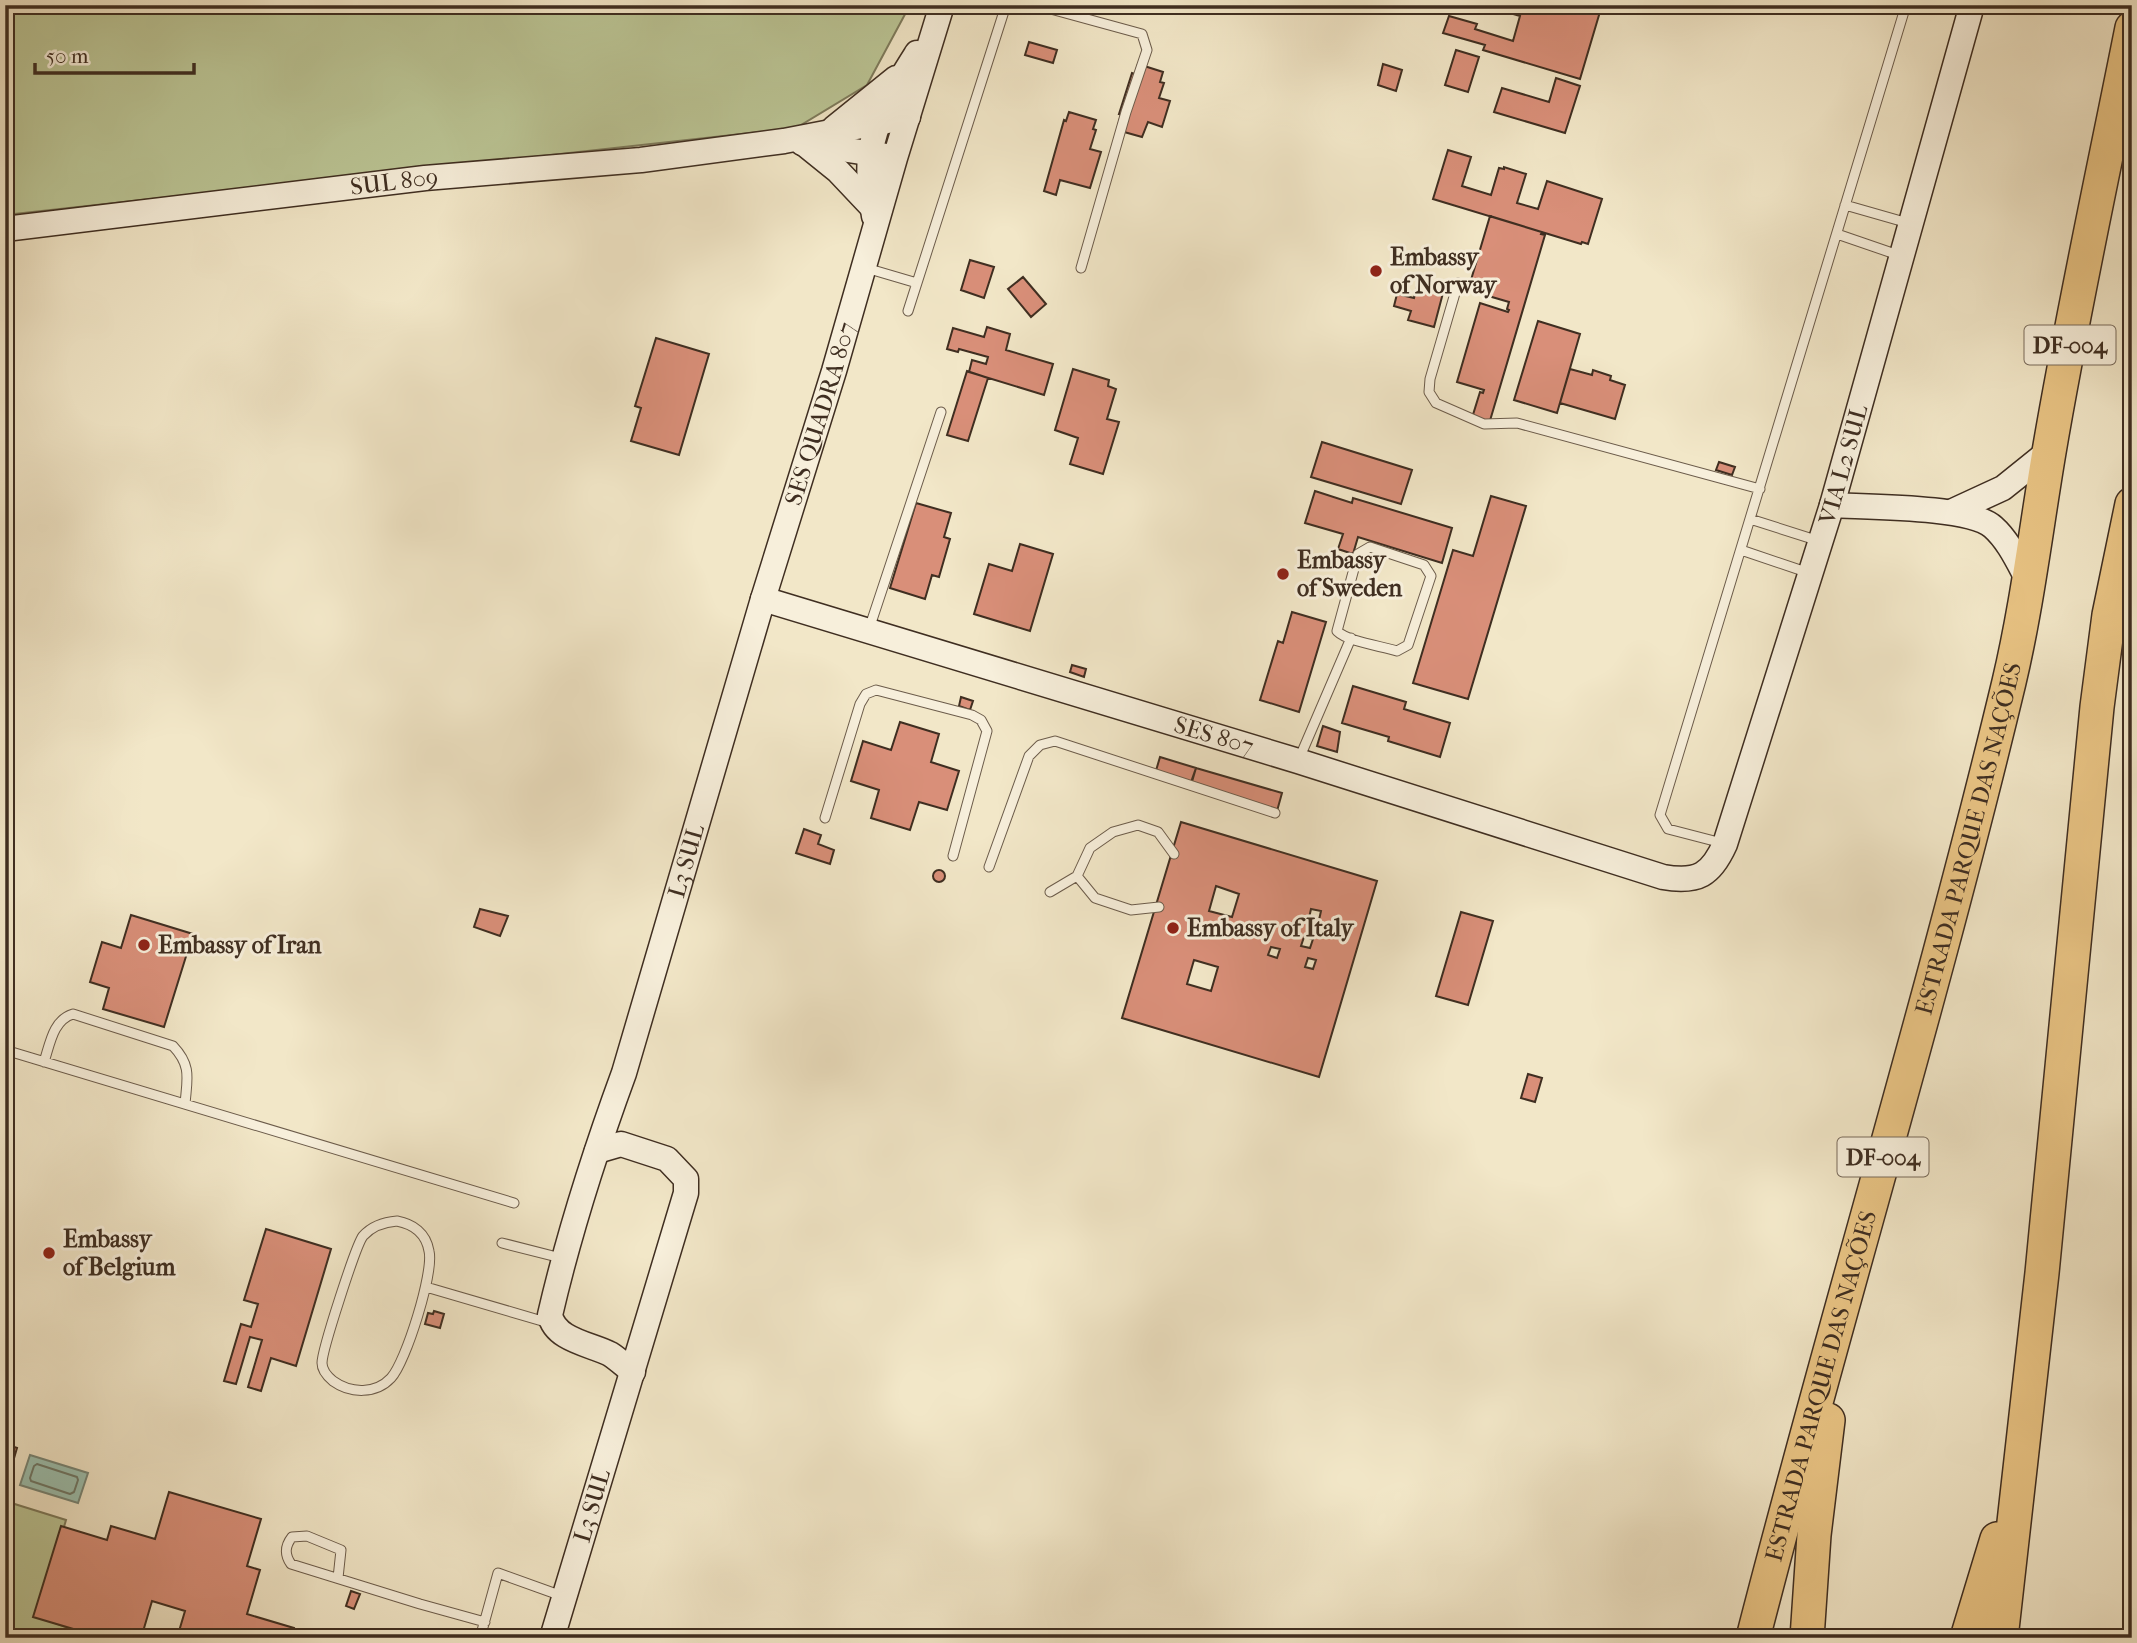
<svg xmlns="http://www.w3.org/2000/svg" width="2137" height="1643" font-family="'IM FELL French Canon',serif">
	<rect width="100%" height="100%" fill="#f2e7c8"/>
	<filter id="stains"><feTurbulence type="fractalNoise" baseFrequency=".00286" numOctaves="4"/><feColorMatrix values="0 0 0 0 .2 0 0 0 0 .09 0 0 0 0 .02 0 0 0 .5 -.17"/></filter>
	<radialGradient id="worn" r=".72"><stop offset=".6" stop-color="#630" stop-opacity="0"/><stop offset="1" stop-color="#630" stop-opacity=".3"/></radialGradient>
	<!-- green -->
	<path fill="#bbc595" stroke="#7d7a5b" stroke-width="2" d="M5,5H910L867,85L796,128L5,215Z
		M5,1501L66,1520L38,1617L77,1631L75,1638H5Z"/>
	<!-- water -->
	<path fill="#9cc1b0" stroke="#778677" stroke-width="2" d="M30,1455L88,1473L78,1503L20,1485Z"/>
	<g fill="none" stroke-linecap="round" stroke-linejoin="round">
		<!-- shore -->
		<path stroke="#6e7868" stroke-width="2" d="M37,1464L77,1477L78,1480L74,1492L70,1494L31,1481L30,1478L34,1466Z"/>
	</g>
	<!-- building -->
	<path fill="#d98f79" stroke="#3f2e21" stroke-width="2" fill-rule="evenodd" d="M1502,5H1602L1580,79L1483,50L1485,45L1443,33L1449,16L1477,24L1475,29L1513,41L1520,16L1500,10Z
		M1029,42L1057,50L1053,63L1025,55Z
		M1456,50L1479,57L1468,92L1445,85Z
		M1138,64L1163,72L1160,82L1164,83L1159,98L1170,101L1162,127L1148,122L1142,137L1117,130L1121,114H1119L1132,73L1135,74Z
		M1383,64L1402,70L1396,91L1378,85Z
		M1556,78L1580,86L1565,133L1494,112L1502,88L1549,102Z
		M1069,112L1096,120L1093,129L1096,130L1090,149L1101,152L1090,188L1060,180L1056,195L1044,191L1064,120L1066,121Z
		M1448,150L1471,157L1462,186L1491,195L1499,168L1504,169V167L1526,174L1517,203L1538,209L1547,181L1602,199L1588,244L1582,242L1581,244L1433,199Z
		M1490,216L1542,232L1541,234L1545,235L1489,424L1472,418L1480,392L1483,393L1484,390L1457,382L1480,303L1508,312L1509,310L1507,309L1509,302L1468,290Z
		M970,260L994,267L984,298L961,290Z
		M1023,277L1046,304L1031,317L1008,289Z
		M1417,286L1443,293L1434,327L1408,320L1411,311L1394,306L1397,294L1414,298Z
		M1538,321L1580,334L1557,413L1514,400Z
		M987,327L1010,334L1006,350L1053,364L1044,395L969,372L972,360L986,364L988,357L959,349L958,352L947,349L953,328L984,337Z
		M656,338L709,354L679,455L631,441L641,408L635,406Z
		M1073,369L1109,380L1108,386L1116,389L1107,419L1119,422L1103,474L1070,464L1078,438L1055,430Z
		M1570,369L1592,375L1593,370L1611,376L1610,380L1625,385L1615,419L1560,403Z
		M967,371L988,378L968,441L947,435Z
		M1322,442L1412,470L1401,504L1311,477Z
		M1719,462L1735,467L1732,475L1716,470Z
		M1315,491L1352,503L1353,498L1452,528L1442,563L1358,537L1353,554L1338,549L1343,534L1305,523Z
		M1491,496L1526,506L1468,699L1413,683L1453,550L1473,556Z
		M916,503L951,513L944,537L950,539L939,577L932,575L925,599L890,588Z
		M1020,544L1053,554L1030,631L974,614L989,564L1012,571Z
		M1292,612L1326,622L1299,712L1260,700L1278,641L1283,643Z
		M1072,665L1086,669L1084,677L1070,672Z
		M1353,686L1406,702L1404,709L1450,723L1440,757L1388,741L1389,737L1342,723Z
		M961,697L973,701L970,710L959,706Z
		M900,722L939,734L931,762L959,771L947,810L919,802L910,830L871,818L879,790L851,781L863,741L891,750Z
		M1323,726L1340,732L1337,752L1317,746Z
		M1160,757L1196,768L1191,785L1155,774Z
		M1196,768L1282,793L1277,811L1190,785Z
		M1181,822L1377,881L1319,1077L1122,1018ZM1216,886L1239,894L1232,917L1209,911ZM1311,909L1321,911L1319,920L1309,918ZM1304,937L1313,939L1310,948L1301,946ZM1271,947L1280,949L1277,958L1268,955ZM1308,958L1316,960L1313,969L1305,967ZM1194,960L1218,967L1211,991L1187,984Z
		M804,829L821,835L818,844L834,850L830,864L796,853Z
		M933 876a6 6 0 1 1 12 0a6 6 0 1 1-12 0Z
		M480,909L508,916L500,936L474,927Z
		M1461,912L1493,921L1468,1005L1436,996Z
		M131,915L193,934L164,1027L103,1009L109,988L90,982L102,942L121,948Z
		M1528,1074L1542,1078L1535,1102L1521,1098Z
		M266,1229L331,1249L296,1366L271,1358L261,1391L248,1387L262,1340L250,1337L236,1384L224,1381L241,1324L251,1327L258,1304L244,1300Z
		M434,1311L444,1314L440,1328L425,1324L428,1313L433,1314Z
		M5,1444L17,1448L6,1486H5Z
		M169,1492L261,1519L247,1566L260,1570L247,1614L294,1628L292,1638H177L185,1611L152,1601L142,1635L152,1638H78L80,1631L33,1617L61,1526L107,1540L111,1526L155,1539Z
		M351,1591L360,1594L354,1609L346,1606Z"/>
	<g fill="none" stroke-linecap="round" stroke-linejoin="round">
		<defs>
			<path id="lane" d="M1036,5L1142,34L1147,50L1126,112L1081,268
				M1845,205L1908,223
				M1837,234L1901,256
				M866,268L917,283
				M1458,283L1430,379L1429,392L1436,403L1484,424L1517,423L1760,489
				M908,311L1006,5
				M1750,519L1819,541
				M1370,547L1424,565L1431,576L1408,645L1397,651C1382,646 1348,642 1337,631L1358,554Z
				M1741,550L1809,573
				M869,629L941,412
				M1299,759L1351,638
				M825,818L860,704L866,694L876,690L972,715L981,720L987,731L953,856
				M1722,843L1668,829L1660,815L1906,5
				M989,867L1029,756L1040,745L1055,741L1275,813
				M1077,876L1095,898L1131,910L1159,907
				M1050,892L1077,876L1090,848L1113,832L1138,825L1158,832L1174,854
				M5,1050L514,1203
				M44,1062C50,1044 53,1020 73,1014L173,1046C192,1066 187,1079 185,1104
				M397,1221C413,1224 426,1233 429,1251C434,1272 406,1362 391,1378C376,1394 351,1394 333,1381C327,1376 322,1370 322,1363C322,1350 356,1245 363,1236C372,1226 384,1222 397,1221Z
				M502,1243L561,1258
				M426,1287L549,1323
				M338,1578L341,1550L307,1536L292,1537C285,1546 284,1554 291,1564L420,1604L485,1622
				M480,1638L498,1573L562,1596"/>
			<g id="secondary">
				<path d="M834,128L896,78"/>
				<path d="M802,143L887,156"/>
				<path d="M807,146L838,171L872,207"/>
				<path d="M874,216C871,196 868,176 870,156C874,120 898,83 917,53"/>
				<path id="s1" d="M5,229L425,178L641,160L784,141L908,117"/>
				<path d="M1832,505C1867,507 1970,506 1993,527C2009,541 2019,564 2029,582"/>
				<path d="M1951,512L2003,488L2049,451"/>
				<path id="s2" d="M763,599L1298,761L1663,877C1698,883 1711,875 1725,844L1832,505L1972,5"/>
				<path id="s3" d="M633,1372C625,1366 618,1359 610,1354C590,1344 555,1340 550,1315C569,1233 595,1152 624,1073L763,599L834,371L895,158L942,5"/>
				<path id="s4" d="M552,1638L686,1193V1179L667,1159L621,1144L597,1151"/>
			</g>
			<g id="highway">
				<path id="s5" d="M1753,1638C1835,1318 1932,1003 2009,682C2027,606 2036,529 2049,452C2073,310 2104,169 2132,28"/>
				<path d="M1807,1638L1814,1535L1828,1420"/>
				<path d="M1967,1638L1997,1539"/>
				<path d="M2001,1638L2042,1273L2097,707L2109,615L2132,504"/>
			</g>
		</defs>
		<!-- lane casing -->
		<use href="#lane" stroke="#6c5c4b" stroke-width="11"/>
		<!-- secondary casing -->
		<use href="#secondary" stroke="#3f2e21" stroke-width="27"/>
		<!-- highway casing -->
		<use href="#highway" stroke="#3f2e21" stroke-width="36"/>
		<!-- lane -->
		<use href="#lane" stroke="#f7efdb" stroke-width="9"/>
		<!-- secondary -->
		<use href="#secondary" stroke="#f7efdb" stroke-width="24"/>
		<!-- highway -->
		<use href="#highway" stroke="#e9c484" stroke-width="33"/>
	</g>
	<!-- markers -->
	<g fill="#8f2418" stroke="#f7efdb" stroke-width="2.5">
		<circle cx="1376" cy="271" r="7"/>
		<circle cx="1283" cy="574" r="7"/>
		<circle cx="1173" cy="928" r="7"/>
		<circle cx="144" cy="945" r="7"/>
		<circle cx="49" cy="1253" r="7"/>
	</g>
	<g text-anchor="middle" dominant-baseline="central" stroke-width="6" stroke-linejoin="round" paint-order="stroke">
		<!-- shield labels -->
		<g fill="#f7efdb" stroke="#766859" stroke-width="2">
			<rect x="2024.5" y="325.5" width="91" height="39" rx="5"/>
			<rect x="1837.5" y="1137.5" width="91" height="39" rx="5"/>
		</g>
		<g font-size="23" font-weight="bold" fill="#3f2e21">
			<text x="2070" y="345">DF-004</text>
			<text x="1883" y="1157">DF-004</text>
		</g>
		<!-- street labels -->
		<g font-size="24" fill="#3f2e21" stroke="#f7efdb">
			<text stroke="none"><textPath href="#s1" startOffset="392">SUL 809</textPath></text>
			<text stroke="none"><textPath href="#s3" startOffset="1045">SES QUADRA 807</textPath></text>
			<text stroke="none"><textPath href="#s2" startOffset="1418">VIA L2 SUL</textPath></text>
			<text stroke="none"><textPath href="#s2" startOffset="471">SES 807</textPath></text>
			<text stroke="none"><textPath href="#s5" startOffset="828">ESTRADA PARQUE DAS NAÇÕES</textPath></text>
			<text stroke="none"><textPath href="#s3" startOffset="578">L3 SUL</textPath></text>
			<text stroke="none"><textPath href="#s5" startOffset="261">ESTRADA PARQUE DAS NAÇÕES</textPath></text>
			<text stroke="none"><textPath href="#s4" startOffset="138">L3 SUL</textPath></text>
		</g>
		<!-- poi labels -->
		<g font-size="24" font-weight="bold" fill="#3f2e21" stroke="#f7efdb" text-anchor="start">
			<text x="1390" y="257">Embassy<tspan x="1390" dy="28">of Norway</tspan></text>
			<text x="1297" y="560">Embassy<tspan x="1297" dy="28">of Sweden</tspan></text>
			<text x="1187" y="928">Embassy of Italy</text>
			<text x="158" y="945">Embassy of Iran</text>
			<text x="63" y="1239">Embassy<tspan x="63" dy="28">of Belgium</tspan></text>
		</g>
	</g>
	<!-- margin -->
	<rect width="2137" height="1643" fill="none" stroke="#f2e7c8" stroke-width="28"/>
	<rect x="7" y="7" width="2123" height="1629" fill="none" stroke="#3f2e21" stroke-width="3.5"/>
	<rect x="14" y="14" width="2109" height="1615" fill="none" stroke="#3f2e21" stroke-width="2"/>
	<!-- scale -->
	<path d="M35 63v10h159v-10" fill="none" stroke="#3f2e21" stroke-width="3.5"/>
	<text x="46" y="63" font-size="21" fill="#3f2e21" stroke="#f7efdb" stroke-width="5" paint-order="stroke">50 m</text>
	<rect width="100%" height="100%" filter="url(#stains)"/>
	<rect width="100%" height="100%" fill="url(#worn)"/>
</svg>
